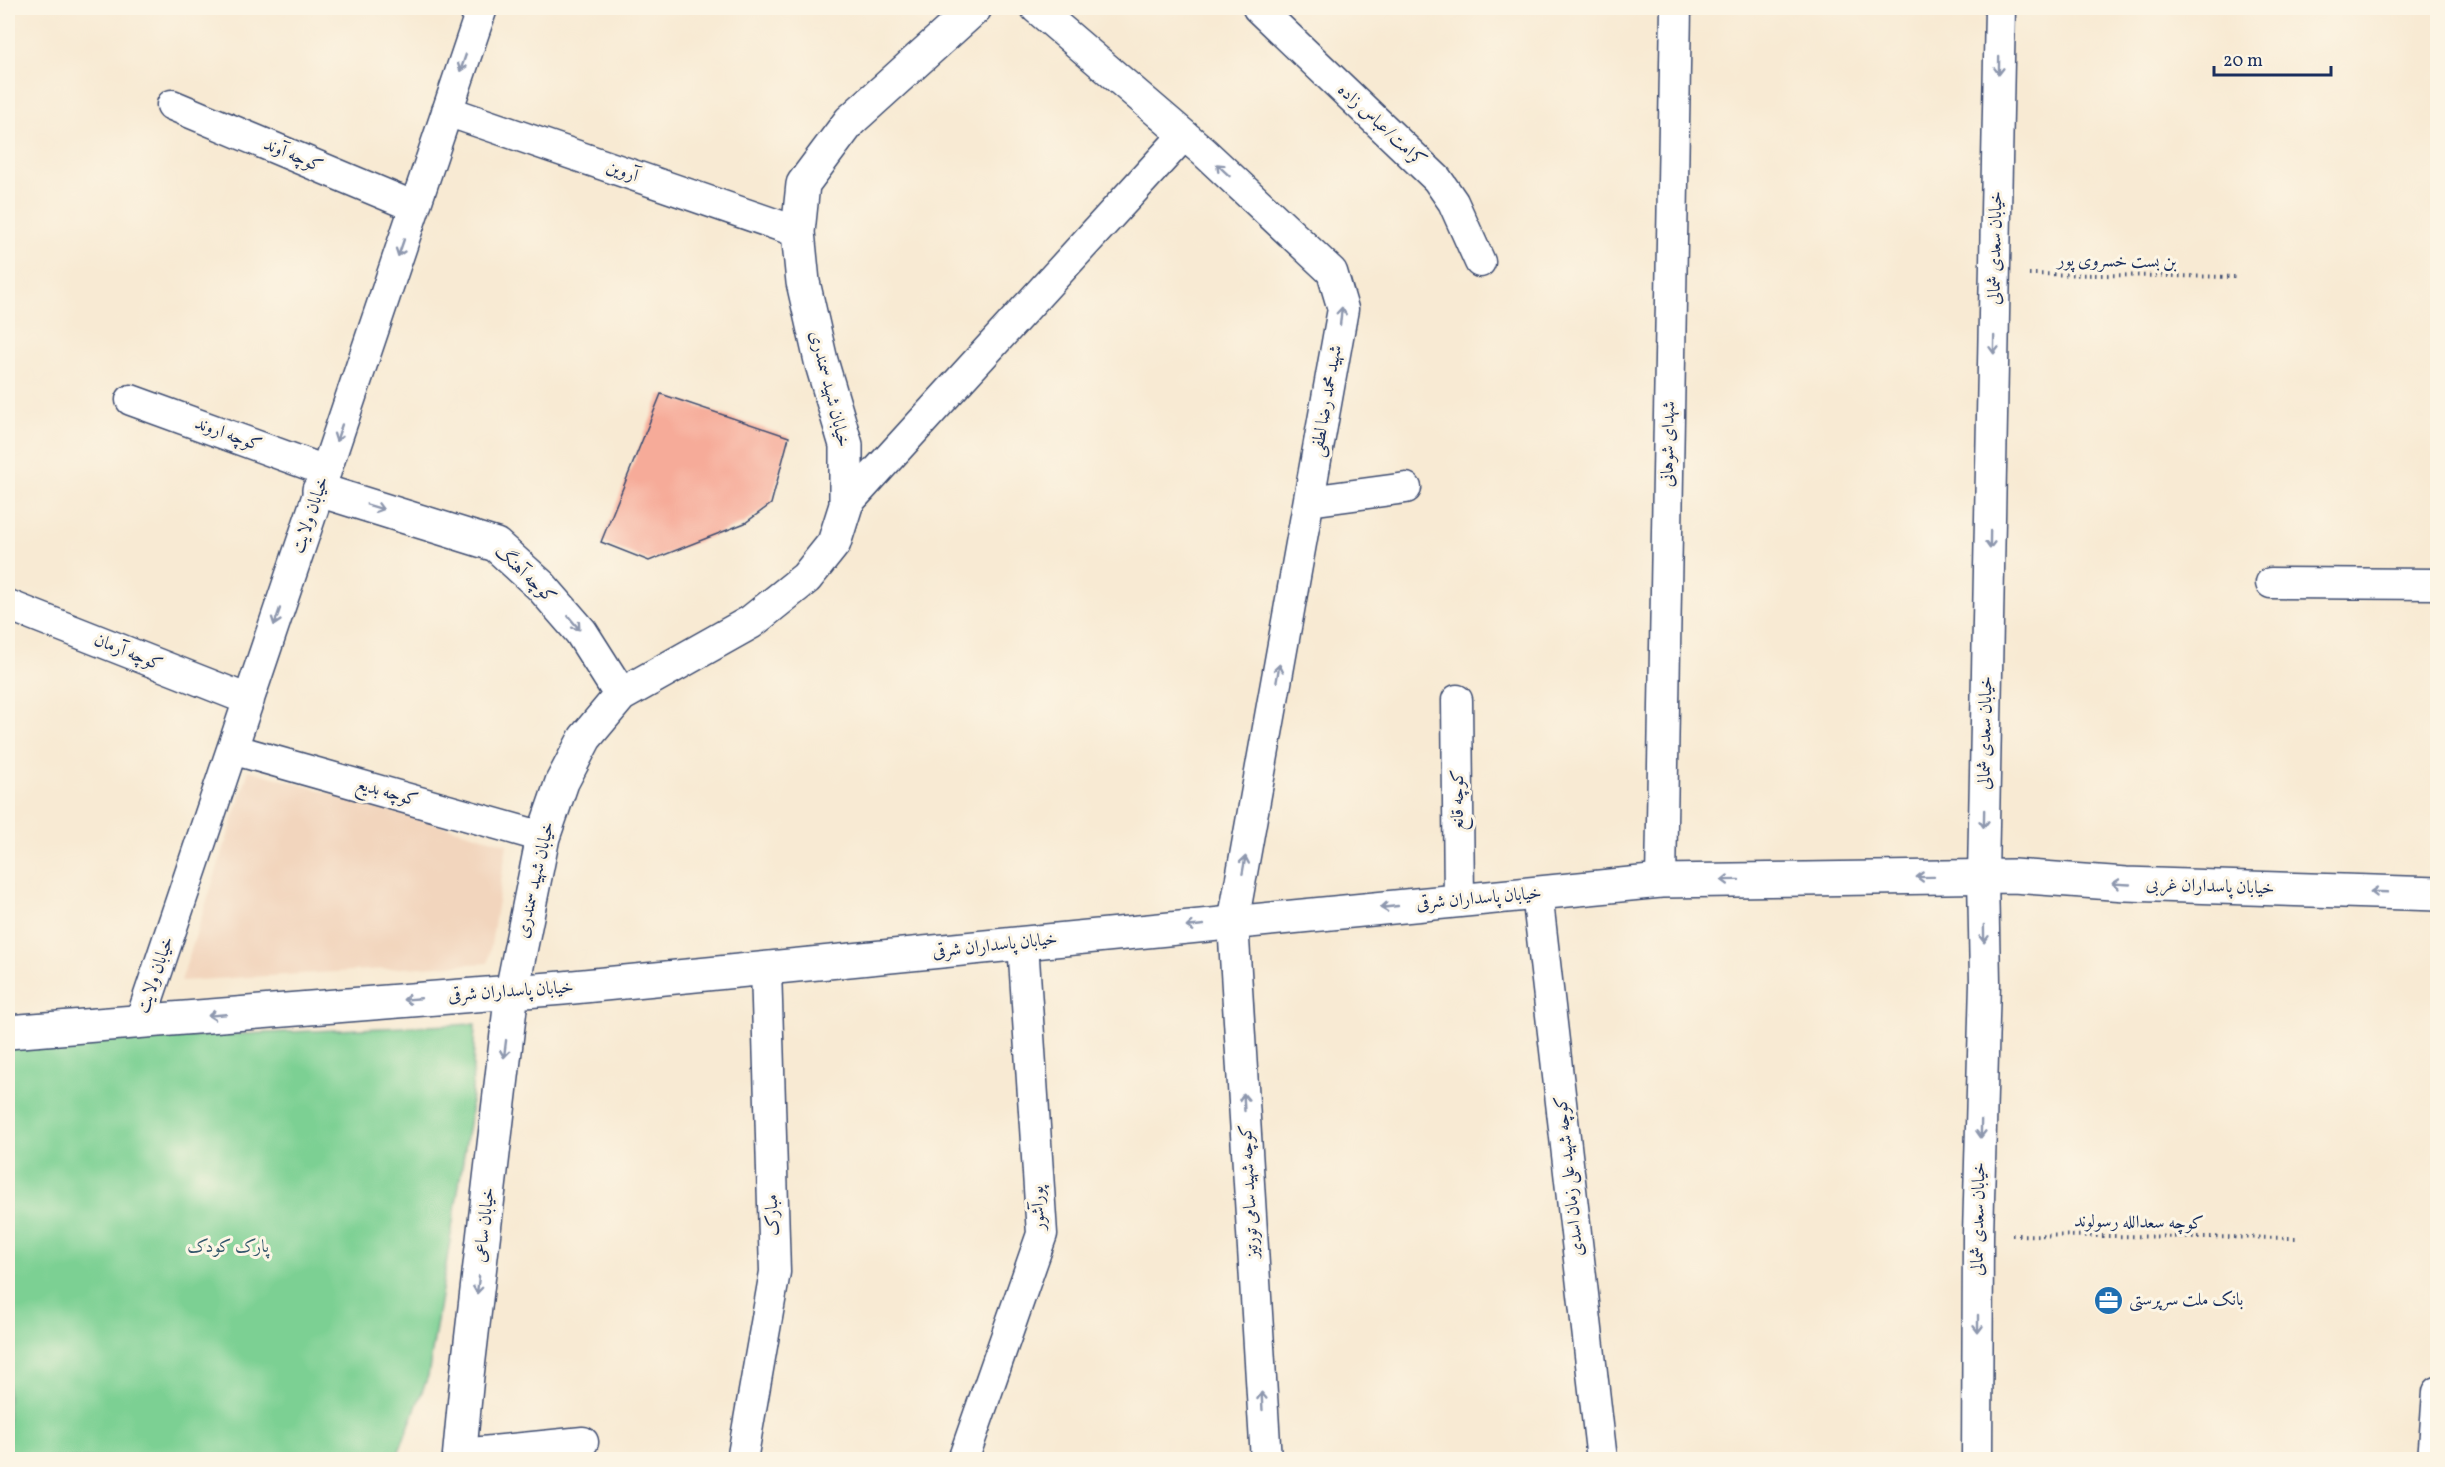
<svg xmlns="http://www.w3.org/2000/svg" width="2445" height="1467" font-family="Vollkorn,Amiri,serif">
	<rect width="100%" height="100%" fill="#fcf5e5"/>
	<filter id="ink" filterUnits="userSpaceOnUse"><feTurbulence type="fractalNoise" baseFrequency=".0167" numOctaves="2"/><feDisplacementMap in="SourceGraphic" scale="12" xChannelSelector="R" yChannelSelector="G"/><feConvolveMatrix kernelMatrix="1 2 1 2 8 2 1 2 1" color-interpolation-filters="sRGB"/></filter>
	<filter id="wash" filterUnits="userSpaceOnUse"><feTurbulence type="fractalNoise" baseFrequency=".008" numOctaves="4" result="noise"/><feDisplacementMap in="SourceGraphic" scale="24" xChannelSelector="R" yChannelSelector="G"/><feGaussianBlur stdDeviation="1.35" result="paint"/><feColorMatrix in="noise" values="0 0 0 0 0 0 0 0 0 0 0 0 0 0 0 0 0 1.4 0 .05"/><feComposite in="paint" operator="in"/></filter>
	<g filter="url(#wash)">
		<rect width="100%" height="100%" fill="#f8ead3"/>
		<!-- built -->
		<path fill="#f2d5bd" d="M249,770L507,844L488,963L181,981Z"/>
		<!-- green -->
		<path fill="#7bd093" stroke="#4b8078" stroke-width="1.5" d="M475,1024L471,1111L428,1376L396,1459H8V1044Z"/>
		<g id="blocks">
			<!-- building -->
			<path fill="#f6ab99" d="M661,394L789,437L771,504L745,523L649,561L601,542Z"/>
		</g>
	</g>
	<g filter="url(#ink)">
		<use href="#blocks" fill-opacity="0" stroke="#3c4b70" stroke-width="1.5"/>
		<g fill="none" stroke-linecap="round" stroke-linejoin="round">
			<defs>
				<path id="minor" d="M1036,8L1204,152L1332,272L1343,309L1233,923L1266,1460
					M1258,8L1437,179L1453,202L1480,262
					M172,105L415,207
					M447,111L798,232
					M131,400L326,471
					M1309,501L1406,488
					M846,505L1184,135
					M2271,583L2438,584
					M8,605L249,700
					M1457,700L1459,901
					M232,749L543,837
					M1661,881L1676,8
					M1537,893L1602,1460
					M140,1022L482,8
					M461,1454L583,1442
					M742,1460L775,1272L766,968
					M963,1460L1042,1234L1023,943
					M1977,1460L1978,1235L1985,982L1983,876L2000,8
					M2433,1460L2438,1392"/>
				<path id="tertiary" d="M319,490L496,545L541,586L581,632L621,695
					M8,1032L563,988L1661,881L2013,876L2126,884L2438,894
					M459,1460L467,1376L512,991L543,837L562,782L585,738L621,695L751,622L806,578L834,543L846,505V445L821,361L803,282L798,232L803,184L850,121L975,8"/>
			</defs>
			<!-- minor casing -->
			<use href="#minor" stroke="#3c4b70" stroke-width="33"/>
			<!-- tertiary casing -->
			<use href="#tertiary" stroke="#3c4b70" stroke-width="36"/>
			<!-- path -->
			<path stroke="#3c4b70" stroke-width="4" stroke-dasharray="1.5 4.5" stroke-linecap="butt" d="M2029,274L2239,277
				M2012,1235L2299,1238"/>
			<!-- minor -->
			<use href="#minor" stroke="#fff" stroke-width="30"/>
			<!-- tertiary -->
			<use href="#tertiary" stroke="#fff" stroke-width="33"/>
		</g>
		<!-- one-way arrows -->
		<defs><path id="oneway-shaft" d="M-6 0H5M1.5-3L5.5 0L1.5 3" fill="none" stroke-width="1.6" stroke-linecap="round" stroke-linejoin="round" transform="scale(1.5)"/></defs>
		<g stroke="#8d97ae">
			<use href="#oneway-shaft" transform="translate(463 63) rotate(109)"/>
			<use href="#oneway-shaft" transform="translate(1999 66) rotate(91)"/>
			<use href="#oneway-shaft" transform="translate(1223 170) rotate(-137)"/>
			<use href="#oneway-shaft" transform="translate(401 248) rotate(109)"/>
			<use href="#oneway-shaft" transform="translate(1341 316) rotate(-84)"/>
			<use href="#oneway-shaft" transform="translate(1994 345) rotate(91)"/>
			<use href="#oneway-shaft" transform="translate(339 433) rotate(109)"/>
			<use href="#oneway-shaft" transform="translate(375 507) rotate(17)"/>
			<use href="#oneway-shaft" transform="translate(1990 540) rotate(91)"/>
			<use href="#oneway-shaft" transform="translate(277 617) rotate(109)"/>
			<use href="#oneway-shaft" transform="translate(574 623) rotate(50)"/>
			<use href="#oneway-shaft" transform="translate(1278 673) rotate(-80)"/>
			<use href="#oneway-shaft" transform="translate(1984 819) rotate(91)"/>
			<use href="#oneway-shaft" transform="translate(1244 865) rotate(-80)"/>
			<use href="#oneway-shaft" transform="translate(1925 877) rotate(179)"/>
			<use href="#oneway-shaft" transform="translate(1730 880) rotate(179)"/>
			<use href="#oneway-shaft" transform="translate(2121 884) rotate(-177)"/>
			<use href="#oneway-shaft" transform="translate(2379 892) rotate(-178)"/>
			<use href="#oneway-shaft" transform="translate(1389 907) rotate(174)"/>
			<use href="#oneway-shaft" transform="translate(1195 926) rotate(174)"/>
			<use href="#oneway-shaft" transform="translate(1984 934) rotate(89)"/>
			<use href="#oneway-shaft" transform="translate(412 999) rotate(175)"/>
			<use href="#oneway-shaft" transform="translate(217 1015) rotate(175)"/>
			<use href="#oneway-shaft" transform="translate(505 1049) rotate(97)"/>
			<use href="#oneway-shaft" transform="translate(1244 1102) rotate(-93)"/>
			<use href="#oneway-shaft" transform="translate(1981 1129) rotate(91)"/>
			<use href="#oneway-shaft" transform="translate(478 1285) rotate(97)"/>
			<use href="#oneway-shaft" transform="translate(1978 1324) rotate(90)"/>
			<use href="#oneway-shaft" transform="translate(1262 1401) rotate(-93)"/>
		</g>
	</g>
	<!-- icons -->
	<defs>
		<symbol id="office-disc" viewBox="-11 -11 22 22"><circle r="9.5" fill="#1f6fb2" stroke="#fcf5e5"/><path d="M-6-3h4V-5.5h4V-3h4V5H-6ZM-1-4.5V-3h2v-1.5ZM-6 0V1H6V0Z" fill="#fff"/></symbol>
	</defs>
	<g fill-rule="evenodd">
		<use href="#office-disc" x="2092" y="1284" width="33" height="33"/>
	</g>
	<g text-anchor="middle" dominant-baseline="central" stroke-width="6" stroke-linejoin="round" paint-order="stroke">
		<!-- street labels -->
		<g font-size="18" fill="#1b2f5e" stroke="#fcf5e5">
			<text transform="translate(1381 126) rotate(43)">کرامت/عباس زاده</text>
			<text transform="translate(293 156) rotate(23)">کوچه آوند</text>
			<text transform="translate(622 172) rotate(19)">آروین</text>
			<text transform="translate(1996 248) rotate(-89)">خیابان سعدی شمالی</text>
			<text transform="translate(2117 262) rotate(1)">بن بست خسروی پور</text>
			<text transform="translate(829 389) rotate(76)">خیابان شهید سمندری</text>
			<text transform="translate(1327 401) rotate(-80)">شهید محمد رضا لطفی</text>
			<text transform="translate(228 435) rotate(20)">کوچه اروند</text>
			<text transform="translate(1669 444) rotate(-89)">شهدای شوهانی</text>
			<text transform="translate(311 515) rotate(-71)">خیابان ولایت</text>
			<text transform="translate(525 575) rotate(43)">کوچه آهنگ</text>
			<text transform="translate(128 653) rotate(22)">کوچه آرمان</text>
			<text transform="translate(1986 733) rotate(-89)">خیابان سعدی شمالی</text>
			<text transform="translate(387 793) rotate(16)">کوچه بدیع</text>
			<text transform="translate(1458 800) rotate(-90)">کوچه قانع</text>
			<text transform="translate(536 880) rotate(-77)">خیابان شهید سمندری</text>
			<text transform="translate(2210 887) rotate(2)">خیابان پاسداران غربی</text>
			<text transform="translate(1479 899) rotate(-5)">خیابان پاسداران شرقی</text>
			<text transform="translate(995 946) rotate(-6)">خیابان پاسداران شرقی</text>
			<text transform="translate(156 975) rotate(-71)">خیابان ولایت</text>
			<text transform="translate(511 992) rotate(-4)">خیابان پاسداران شرقی</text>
			<text transform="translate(1570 1176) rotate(-96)">کوچه شهید علی زمان اسدی</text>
			<text transform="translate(1250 1191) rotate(-93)">کوچه شهید سامی تورتیز</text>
			<text transform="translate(1039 1208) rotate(-92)">پورآشور</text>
			<text transform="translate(773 1215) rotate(-92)">مبارک</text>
			<text transform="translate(1979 1219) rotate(-89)">خیابان سعدی شمالی</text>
			<text transform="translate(2139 1223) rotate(1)">کوچه سعدالله رسولوند</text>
			<text transform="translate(485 1225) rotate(-83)">خیابان ساعی</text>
		</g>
		<!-- park labels -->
		<g font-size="18" fill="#33576b" stroke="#fcf5e5">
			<text x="228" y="1247">پارک کودک</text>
		</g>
		<!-- poi labels -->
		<g font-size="18" fill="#1b2f5e" stroke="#fcf5e5" text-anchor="start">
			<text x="2129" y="1300">بانک ملت سرپرستی</text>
		</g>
	</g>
	<!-- margin -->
	<rect width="2445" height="1467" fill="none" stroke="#fcf5e5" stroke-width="30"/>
	<!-- scale -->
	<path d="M2214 66v9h117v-9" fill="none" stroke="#1b2f5e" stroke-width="3"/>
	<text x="2223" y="66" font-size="18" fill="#1b2f5e" stroke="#fcf5e5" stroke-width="4.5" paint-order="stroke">20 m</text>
</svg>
